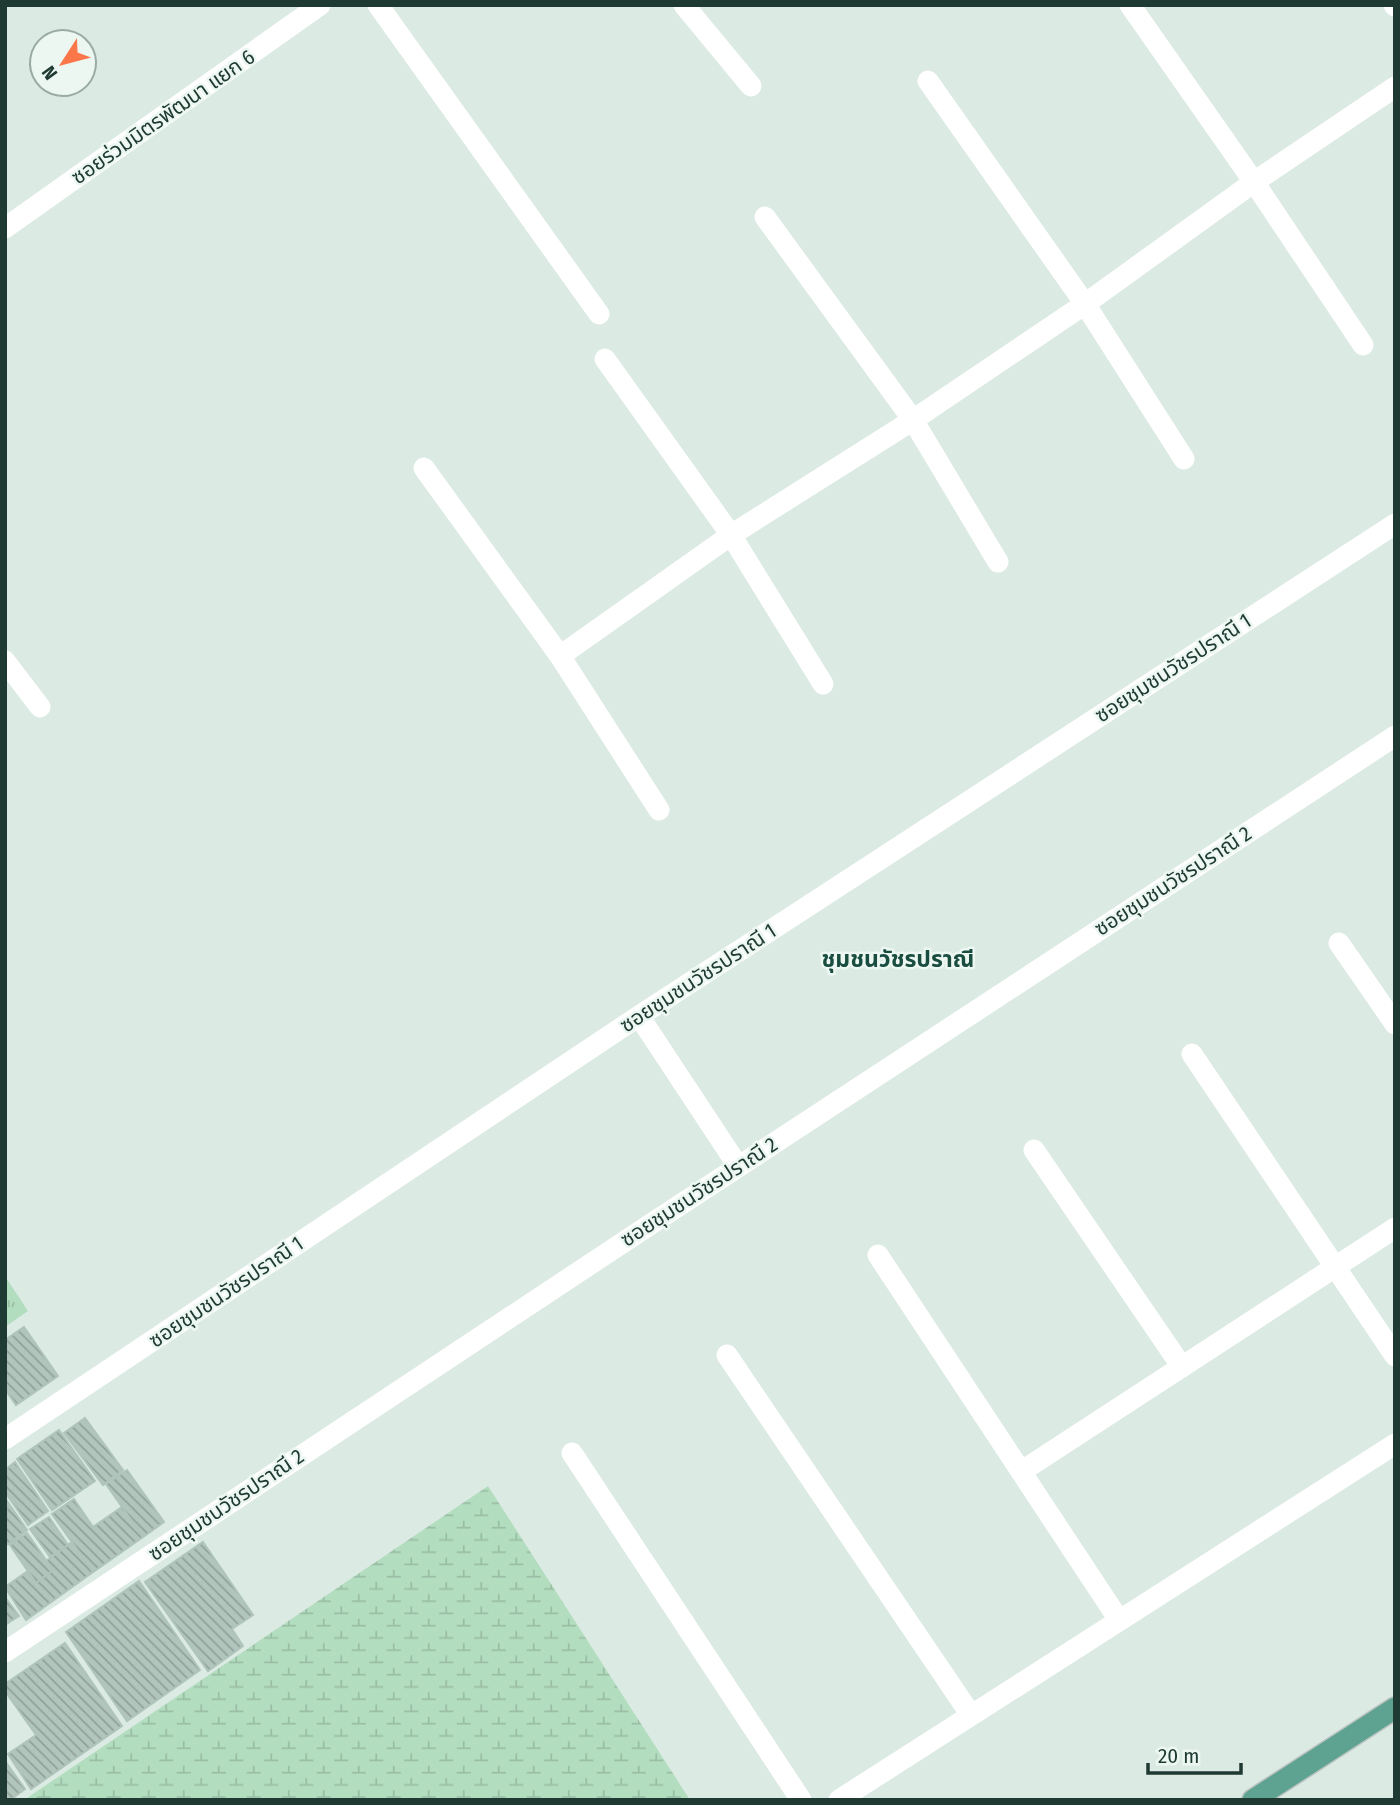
<svg xmlns="http://www.w3.org/2000/svg" width="1400" height="1805" font-family="'Fira Sans Condensed','Noto Sans Thai',sans-serif">
	<defs>
		<pattern id="grass-tufts" width="24" height="20" patternUnits="userSpaceOnUse" patternTransform="scale(1.75)"><rect width="24" height="20" fill="#b3ddbf"/><path d="M3 7l-1-3M5 7V3M7 7l1-3M15 17l-1-3M17 17v-4M19 17l1-3" fill="none" stroke="#9abea5"/></pattern>
		<pattern id="wetland-marsh" width="20" height="14" patternUnits="userSpaceOnUse" patternTransform="scale(1.75)"><rect width="20" height="14" fill="#b3ddbf"/><path d="M1 5h8M5 5V1M11 12h8M15 12V8" fill="none" stroke="#9abea5"/></pattern>
		<pattern id="building-back-hatch" width="6" height="6" patternUnits="userSpaceOnUse" patternTransform="scale(1.75)"><rect width="6" height="6" fill="#b2c5bd"/><path d="M-1 5l2 2M0 0l6 6M5-1l2 2" fill="none" stroke="#90a19a"/></pattern>
	</defs>
	<rect width="100%" height="100%" fill="#dceae4"/>
	<!-- grass -->
	<path fill="url(#grass-tufts)" d="M5,1276L28,1311L5,1327Z"/>
	<!-- wetland -->
	<path fill="url(#wetland-marsh)" d="M488,1486L690,1800H24Z"/>
	<!-- building -->
	<path fill="url(#building-back-hatch)" stroke="#afc4bb" stroke-width="2" d="M24,1327L58,1376L16,1405L5,1389V1340Z
		M85,1418L123,1470L103,1485L64,1433Z
		M59,1430L95,1481L52,1510L17,1459Z
		M15,1462L48,1511L28,1525L5,1492V1470Z
		M127,1470L164,1522L143,1537L106,1484Z
		M74,1499L93,1527L122,1507L143,1537L93,1572L52,1514Z
		M7,1501L27,1530L8,1544L5,1540Z
		M49,1517L68,1545L50,1557L30,1529Z
		M27,1533L53,1570L36,1583L10,1545Z
		M72,1542L93,1572L26,1620L5,1587L28,1571L36,1583L53,1570L46,1561Z
		M203,1542L253,1615L232,1629L243,1646L208,1671L145,1582Z
		M139,1581L200,1670L127,1721L66,1632Z
		M5,1597L19,1616L5,1625Z
		M65,1643L122,1726L31,1789L8,1754L36,1735L5,1691V1684Z
		M5,1761L25,1789L10,1800H5Z"/>
	<g fill="none" stroke-linecap="round" stroke-linejoin="round">
		<defs>
			<path id="major" d="M1253,1800L1395,1708"/>
		</defs>
		<!-- major casing -->
		<use href="#major" stroke="#bcc4c2" stroke-width="24"/>
		<!-- minor -->
		<path stroke="#fff" stroke-width="21" d="M378,5L599,314
			M684,5L751,86
			M1130,5L1254,182L1363,345
			M1394,5L1395,6
			M928,81L1085,304L1184,459
			M765,217L913,420L998,562
			M5,228L320,5
			M605,359L731,535L823,684
			M424,468L560,656L659,810
			M560,656L731,535L913,420L1085,304L1254,182L1395,87
			M5,661L40,707
			M1339,943L1395,1024
			M639,1016L738,1166
			M1192,1054L1395,1356
			M1034,1150L1182,1367
			M878,1255L1119,1620
			M727,1355L971,1715
			M5,1439L639,1016L1395,524
			M572,1453L801,1800
			M1022,1471L1395,1228
			M5,1652L654,1222L1395,736
			M839,1800L1395,1444"/>
		<!-- major -->
		<use href="#major" stroke="#5ea391" stroke-width="21"/>
	</g>
	<g text-anchor="middle" dominant-baseline="central" stroke-width="5" stroke-linejoin="round" paint-order="stroke">
		<!-- street labels -->
		<g font-size="21" fill="#1e3a32" stroke="#edf7f2">
			<text transform="translate(163 117) rotate(-35)">ซอยร่วมมิตรพัฒนา แยก 6</text>
			<text transform="translate(1173 668) rotate(-33)">ซอยชุมชนวัชรปราณี 1</text>
			<text transform="translate(1173 881) rotate(-33)">ซอยชุมชนวัชรปราณี 2</text>
			<text transform="translate(698 978) rotate(-33)">ซอยชุมชนวัชรปราณี 1</text>
			<text transform="translate(699 1192) rotate(-33)">ซอยชุมชนวัชรปราณี 2</text>
			<text transform="translate(226 1292) rotate(-34)">ซอยชุมชนวัชรปราณี 1</text>
			<text transform="translate(226 1505) rotate(-34)">ซอยชุมชนวัชรปราณี 2</text>
		</g>
		<!-- neighbourhood labels -->
		<g font-size="23" font-weight="bold" fill="#194d40" stroke="#edf7f2">
			<text x="898" y="959">ชุมชนวัชรปราณี</text>
		</g>
	</g>
	<!-- border -->
	<rect width="1400" height="1805" fill="none" stroke="#1e3a32" stroke-width="14"/>
	<!-- north arrow -->
	<g transform="translate(63 63) rotate(234)"><circle r="33" fill="#edf7f2" stroke="#9aaba5" stroke-width="2"/>
	<path d="M0-5L12 26L0 18L-12 26Z" fill="#fb7649"/>
	<text y="-10" font-size="19" font-weight="bold" text-anchor="middle" fill="#1e3a32">N</text>
	</g>
	<!-- scale -->
	<path d="M1148 1763v10h93v-10" fill="none" stroke="#1e3a32" stroke-width="3.5"/>
	<text x="1158" y="1763" font-size="21" fill="#1e3a32" stroke="#edf7f2" stroke-width="5" paint-order="stroke">20 m</text>
</svg>
